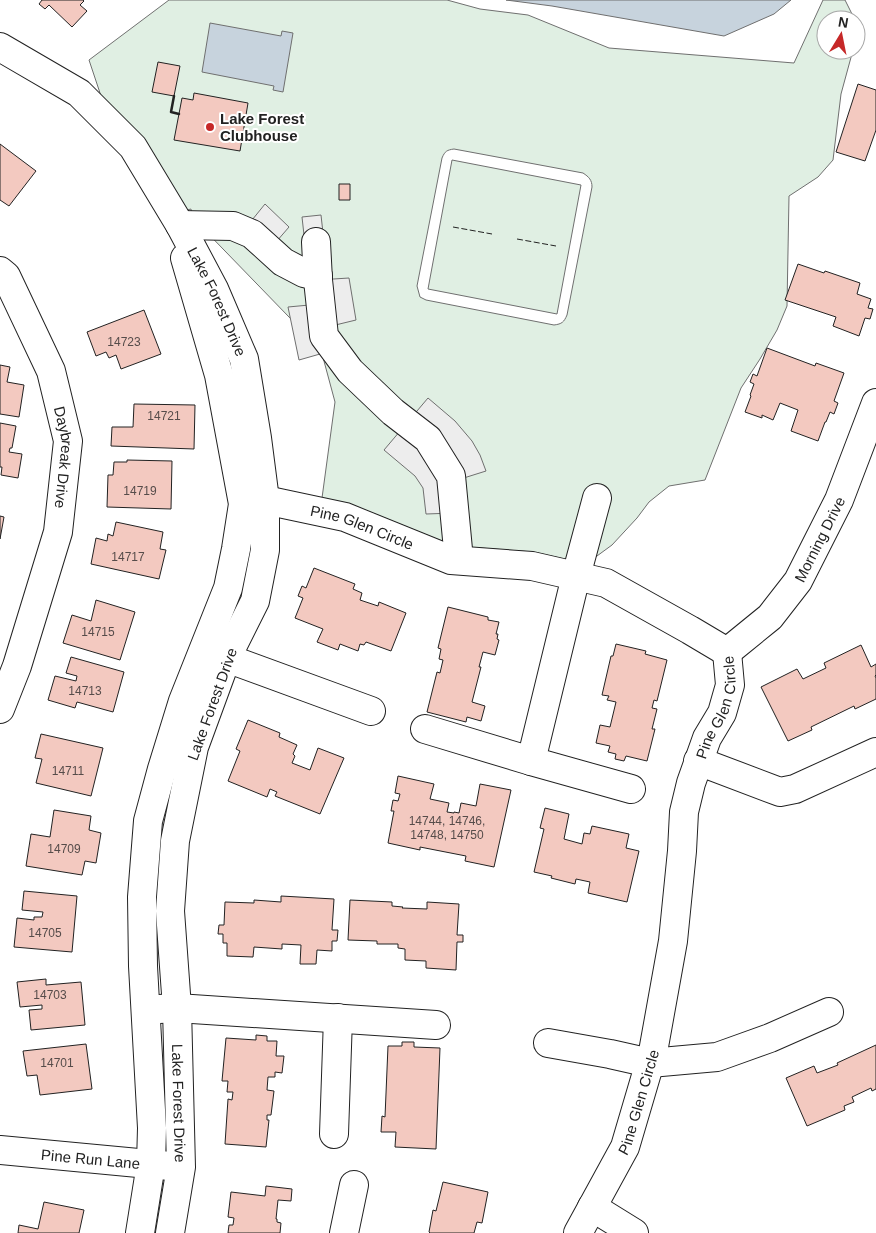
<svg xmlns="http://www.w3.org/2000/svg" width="876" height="1233" font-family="Helvetica,sans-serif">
	<rect width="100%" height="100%" fill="#fff"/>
	<!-- green -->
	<path fill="#e0efe3" stroke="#6f6f6f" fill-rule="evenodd" d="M169,0H447L480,9L528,15L609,48L794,63L823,0H845L855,20H826V50H853L841,94L833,160L818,177L789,196L787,306L777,330L760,359L741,388L705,480L669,486L649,502L637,518L612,545L586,564L533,552L454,546L350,504L322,498L335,402L321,350L192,217L191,209L187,210L101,96L89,60ZM454,149L583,173C589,177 592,180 592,187L567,315C564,322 562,324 554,325L426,300L420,297L417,286L442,158C445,151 447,150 454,149Z
		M452,160L581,185L557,314L428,289Z"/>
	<!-- parking -->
	<path fill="#ededed" stroke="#6f6f6f" d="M265,204L289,227L270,249L244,230Z
		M321,215L324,242L305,244L302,217Z
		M349,278L356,320L323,328L334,350L299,360L288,307L320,304L318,280Z
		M428,398L455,421L472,441L480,455L486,471L451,482L454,513L426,514L423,488L415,476L384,450Z"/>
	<!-- water -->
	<path fill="#c7d3dd" stroke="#6f6f6f" d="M506,0H791L774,14L724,36L552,6Z
		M210,23L281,36L282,31L293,33L283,92L273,90L274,86L202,72Z"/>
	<!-- building -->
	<path fill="#f3c9c0" stroke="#222" d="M42,0H83L84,1L80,5L87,11L72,27L49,5L45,9L39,4Z
		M158,62L180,66L174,96L152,92Z
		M858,84L876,90V130L865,161L836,152Z
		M194,93L248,103L240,151L174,140L182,98L193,100Z
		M0,144L36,171L9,206L0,200Z
		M339,184H350V200H339Z
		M798,264L824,273L825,271L860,283L857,294L871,299L868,308L873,309L870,319L865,318L859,336L833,326L836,317L785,300Z
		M144,310L161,354L121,369L116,355L109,358L106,352L96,356L87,332Z
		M767,348L815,366L816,363L844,373L834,401L838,403L834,414L830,412L826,422H825L818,441L791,431L798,410L780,403L773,420L762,415V418L745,412L751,396L750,395L754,384L750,382L753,374L757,376Z
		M0,365L10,367L7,382L24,385L19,417L0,414Z
		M134,404L195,405L194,449L111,446L112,427H133Z
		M0,423L16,426L12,448H10L9,452L22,454L18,478L1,475L2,467H0Z
		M127,460L172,461L171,509L107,507L108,475H113L114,462H127Z
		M0,516L4,517L0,539Z
		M116,522L163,532L160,549L166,550L159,579L91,564L96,538L107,541L108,534L113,536Z
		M314,568L355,584L353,589L362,593L360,600L378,606L379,602L406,613L391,651L366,642L364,645L360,644L358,651L340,644L338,650L317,642L323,629L295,618L303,598L298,596L302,586L306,588Z
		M96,600L135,612L120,660L63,643L72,615L91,621Z
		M448,607L488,617V620L499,622L496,634H498L497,639L499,640L495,655L483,652L479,667H481L472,702L485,706L481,721L467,717L466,722L427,712L437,672L440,673L443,660L439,659L441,649L438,648Z
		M616,644L646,651L645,654L667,660L657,701L654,700L652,708L657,709L652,729H655L647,761L626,756L624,761L615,759L616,754L608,752L610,746L596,743L600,725L610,727L616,702L607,700L609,696L602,695L611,656H613Z
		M861,645L871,667L876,664V675L875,676L876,678V699L855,709L854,706L811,727L812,730L788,741L761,687L797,669L803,679L826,668L824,663Z
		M71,657L124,672L113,712L77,702L75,708L48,700L55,676L76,681L77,676L66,673Z
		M248,720L280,733L279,737L297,745L293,754L295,756L292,763L310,770L318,748L344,758L320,814L275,796L277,792L270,789L267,797L228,781L240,751L236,749Z
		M41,734L103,748L91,796L36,783L42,759L35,758Z
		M398,776L434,784L430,799L449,803L447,812L454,813V812L459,813L461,803L476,806L480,784L511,790L494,867L465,861L466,856L420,847V850L388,843L394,811H391L393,800L398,801L400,794L395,793Z
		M545,808L569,814L564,839L582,844L584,833L590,834L592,826L629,834L626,848L639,851L627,902L588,893L590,882L576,879L575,884L551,878L552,876L534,872L544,829L540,828Z
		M54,810L91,816L89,830L101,833L96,863L85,861L82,875L26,866L31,834L50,837Z
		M24,891L77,896L72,952L14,947L17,918L34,920V917H42L43,912L22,910Z
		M281,896L334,899L332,930H338L337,941H332V951L317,950L316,964H300L301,945L282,944V949L254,947L253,957L227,956V943H223V934H218L219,925H224L225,902L254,903V900L281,902Z
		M350,900L392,902V906L403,907L402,908L427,909V902L459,904L457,935H463V942H457L456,970L426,968V961L405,960V949L398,948V944H377V941L348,940Z
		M46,979V985L81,982L85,1025L31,1030L29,1010L42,1009V1005L20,1007L17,982Z
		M256,1035L267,1036V1041H277L276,1056H284L282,1073L275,1072V1077H268L267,1090L274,1091L271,1115H267V1120H269L266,1147L225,1144L228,1099L232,1100L233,1092H227L228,1081H222L226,1038L256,1040Z
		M402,1042H414V1047L440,1048L436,1149L395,1147L396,1132H381L382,1116L385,1117L388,1046H402Z
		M86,1044L92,1089L40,1095L37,1075L27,1076L23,1051Z
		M876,1045V1089L872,1091L871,1088L852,1097L854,1102L844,1106L845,1110L807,1126L786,1078L814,1066L817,1073L838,1065L837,1063Z
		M443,1182L488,1192L482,1223L477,1222L474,1233H430L429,1232L433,1210L436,1211Z
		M266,1186L292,1189L291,1201L278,1200L276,1219H277V1222L281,1223L280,1233H228L229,1225H233L234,1218L228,1217L231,1192L265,1196Z
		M44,1202L84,1210L79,1233H18L19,1225L38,1229Z"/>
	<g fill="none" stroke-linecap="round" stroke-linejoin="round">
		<defs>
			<g id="minor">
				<path id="s1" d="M0,47L79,93L133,147L180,225L214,289L244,359L257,438L265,500V550L255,601L227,657L194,747L175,841L170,911L177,1008L181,1167L170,1233"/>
				<path d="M180,225L233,226L252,234L283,262L304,273L318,276"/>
				<path d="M316,242L318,280L324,336L350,371L393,412L428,439L451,476L459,560"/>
				<path id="s2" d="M0,271L6,276L51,371L68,441L58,532L17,666L0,709"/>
				<path d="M597,498L576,576L531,761L631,789"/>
				<path id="s3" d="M265,500L345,517L451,560L532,566L606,583L690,630L727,652"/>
				<path d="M210,652L371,711"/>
				<path id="s4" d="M727,652L770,617L798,581L839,500L876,403"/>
				<path d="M425,729L531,761"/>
				<path d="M698,761L780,792L795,789L876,752"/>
				<path d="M159,1009L177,1008L436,1025"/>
				<path d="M548,1043L610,1054L650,1063L717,1057L770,1038L829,1012"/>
				<path d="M334,1134L338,1018"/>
				<path id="s5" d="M0,1150L170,1166"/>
				<path d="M592,1207L634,1233"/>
				<path d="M140,1233L151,1164L152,1128L143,966L142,897L148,821L162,769L183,701L228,588L236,549L243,504L219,375L185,258"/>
				<path d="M344,1233L354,1185"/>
				<path id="s6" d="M578,1233L625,1147L653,1052L673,941L682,851L684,812L691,783L707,738L722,713L730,685L727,652"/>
			</g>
		</defs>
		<!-- minor casing -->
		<use href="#minor" stroke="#222" stroke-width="30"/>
		<!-- minor -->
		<use href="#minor" stroke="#fff" stroke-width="28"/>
		<!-- fence -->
		<path stroke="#222" stroke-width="1" stroke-dasharray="6 2.5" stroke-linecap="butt" d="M453,227L492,234
			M517,239L556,246"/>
		<!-- wall -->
		<path stroke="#222" stroke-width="2.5" d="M174,96L171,112L179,114"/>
	</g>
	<!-- markers -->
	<circle fill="#c62828" stroke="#fff" stroke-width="2" cx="210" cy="127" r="5"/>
	<g text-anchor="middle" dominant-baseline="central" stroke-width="4" stroke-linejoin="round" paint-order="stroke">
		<!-- number labels -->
		<g font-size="12" fill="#564c4a">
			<text x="124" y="342">14723</text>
			<text x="164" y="416">14721</text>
			<text x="140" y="491">14719</text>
			<text x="128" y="557">14717</text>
			<text x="98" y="632">14715</text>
			<text x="85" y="691">14713</text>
			<text x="68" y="771">14711</text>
			<text x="447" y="821">14744, 14746,<tspan x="447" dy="14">14748, 14750</tspan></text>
			<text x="64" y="849">14709</text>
			<text x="45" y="933">14705</text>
			<text x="50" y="995">14703</text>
			<text x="57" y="1063">14701</text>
		</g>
		<!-- poi labels -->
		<g font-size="15" font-weight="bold" fill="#222" stroke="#fff" text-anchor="start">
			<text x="220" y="118">Lake Forest<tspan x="220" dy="17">Clubhouse</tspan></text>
		</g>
		<!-- street labels -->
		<g font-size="15" fill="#222" stroke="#fff">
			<text stroke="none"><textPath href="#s1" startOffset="344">Lake Forest Drive</textPath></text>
			<text stroke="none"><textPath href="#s2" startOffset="201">Daybreak Drive</textPath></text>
			<text stroke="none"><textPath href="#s3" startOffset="101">Pine Glen Circle</textPath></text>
			<text stroke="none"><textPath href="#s4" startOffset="148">Morning Drive</textPath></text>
			<text transform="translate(212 704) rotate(-70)">Lake Forest Drive</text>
			<text stroke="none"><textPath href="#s6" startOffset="550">Pine Glen Circle</textPath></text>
			<text stroke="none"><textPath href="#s6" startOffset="145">Pine Glen Circle</textPath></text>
			<text stroke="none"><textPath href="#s1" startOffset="1169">Lake Forest Drive</textPath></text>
			<text stroke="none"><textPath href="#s5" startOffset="91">Pine Run Lane</textPath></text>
		</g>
	</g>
	<!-- north arrow -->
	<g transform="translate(841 35) rotate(10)"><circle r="24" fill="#ffffff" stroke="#a7a7a7"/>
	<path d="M0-4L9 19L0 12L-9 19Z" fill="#c62828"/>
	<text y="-8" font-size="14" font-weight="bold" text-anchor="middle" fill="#222222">N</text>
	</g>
</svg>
